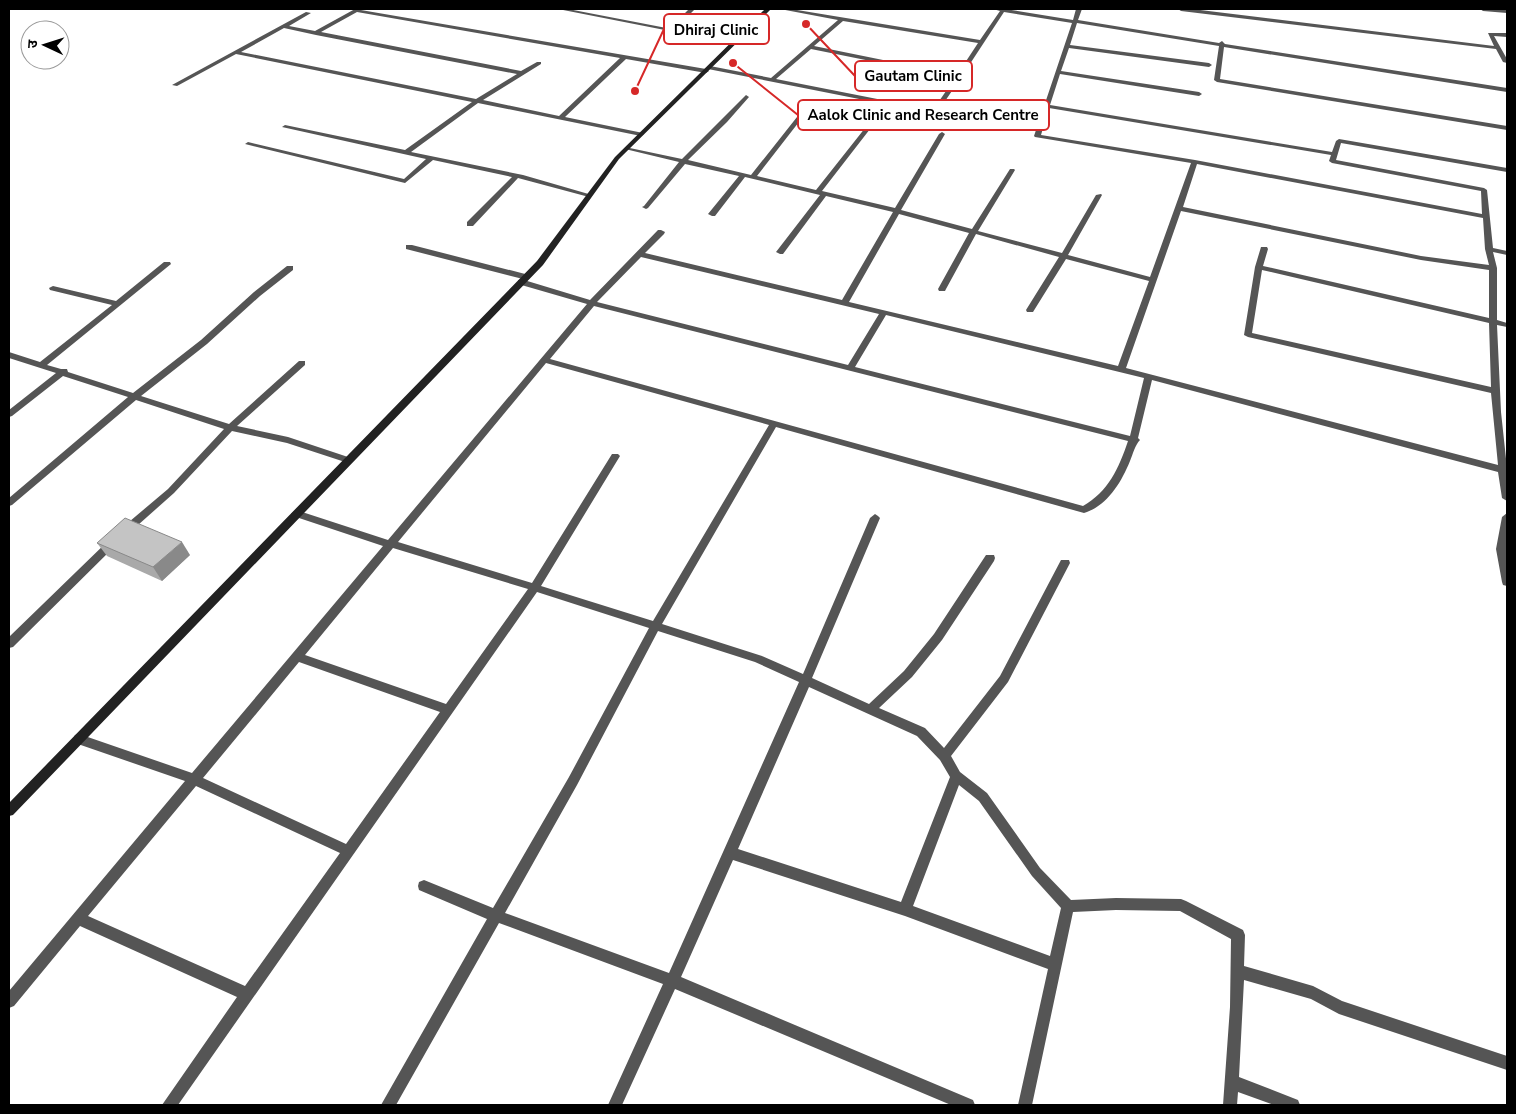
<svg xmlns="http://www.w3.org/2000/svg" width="1516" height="1114" font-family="'Nunito Sans','Noto Sans Devanagari',sans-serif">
	<rect width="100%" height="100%" fill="#fff"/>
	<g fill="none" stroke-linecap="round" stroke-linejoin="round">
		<!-- street -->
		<path fill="#555" fill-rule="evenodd" d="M355,9L706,69L709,71L706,73L626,59L565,117L643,133L644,134L641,136L478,103L411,152L523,175L592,195L589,197L518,178L473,226H467V222L512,177L433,160L405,183L245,144L248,142L404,179L426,159L282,127L285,125L405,150L472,102L236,54L177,86L172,85L306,12L311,13L289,26L315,31ZM357,12L620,58L559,116L483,100L541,64V62H537L521,71L321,32ZM284,28L316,35L517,74L476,99L241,52Z
			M558,9H568L739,42L736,44Z
			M689,9H695L689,15H685L684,14Z
			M780,9H791L980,40L1000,11L993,9H1005L1073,20L1076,9H1082L1078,20L1219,43L1222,41L1225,44L1507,88V92L1224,47L1220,79L1507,126V130L1217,82L1214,80L1219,46L1077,23L1070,45L1209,63L1212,65L1209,67L1069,48L1061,71L1199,92L1202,94L1199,96L1060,74L1050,105L1332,152L1336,141L1339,139L1507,168V172L1341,143L1336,160L1484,188L1487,190L1493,248L1507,251V255L1493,252L1497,268V320L1507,323V327L1497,325L1501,412L1507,468V501L1502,498L1498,472L1152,380L1138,438L1140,440C1135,445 1133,454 1130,461C1121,483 1107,506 1084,513L776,427L662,624L762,656L803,674L870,518L875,514L878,516L880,518L812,678L869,704L904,671L934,634L986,555H994L995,558L994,561L942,640L912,677L879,708L925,728L944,748L1000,676L1061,560H1069L1070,563L1008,682L951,756L960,772L987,793L1040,868L1071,900L1116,898L1181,899L1186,901L1243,930L1245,935L1244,966L1313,986L1342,1001L1507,1056V1070L1339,1014L1311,999L1244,980L1239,1077L1298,1100L1300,1105H1274L1238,1092L1237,1105H1223L1230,1007L1231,939L1180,911L1116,910L1073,912L1032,1105H1018L1048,969L905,916L733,860L681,977L973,1100L975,1105H951L675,989L622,1105H608L663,984L499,923L396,1105H381L487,919L419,890L418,886L419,882L424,880L493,908L569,777L649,628L537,592L178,1105H162L237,997L80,926L14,1006L9,1008V991L185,781L75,743L73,739L75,735L79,734L192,773L383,546L293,516L291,514L293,512L296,510L388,540L587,304L518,284V280H524L590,300L658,230H661L665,232L664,234L645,253L842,300L893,212L826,196L783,254H780L776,252L820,195L745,177L715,216H712L708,214L739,176L685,164L648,208L646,209L642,207L644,206L679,162L625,149V147L682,159L746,95L749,97L727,122L688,160L751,175L797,117L799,116L802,118L757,176L816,190L873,118L875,117L878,119L877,120L822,191L895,208L939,134L942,132L945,134L901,210L972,229L1010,169H1014L1015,170L978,231L1062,253L1096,195L1101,194L1102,195L1068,255L1150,277L1191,163L1035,137L1034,136L1072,23L1004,12L962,76L963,77L960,79L937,113L935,114L708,69V67L710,66L771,78L838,20ZM843,21L978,43L957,75L814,46ZM811,49L955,78L933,110L776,79ZM1049,108L1331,155L1329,161L1332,163L1481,191L1482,214L1195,160L1041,135ZM1197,164L1483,218L1485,249L1489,265L1421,256L1183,207ZM1181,211L1421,260L1489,270V318L1263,266L1268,249L1267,247H1261L1255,267L1244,335L1248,337L1491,393L1498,465L1126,368ZM899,214L969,233L938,289L939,291H945L946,289L976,234L1059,257L1026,310L1027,312H1033L1066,259L1149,281L1118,366L849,302ZM641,257L879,314L848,365L597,302ZM1262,270L1489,323L1491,387L1252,333ZM594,306L1128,441C1119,468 1108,492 1083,506L550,359ZM886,315L1144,378L1130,436L855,367ZM546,363L769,425L653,621L541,586L620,456L618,454H612L532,583L398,542ZM393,548L528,589L446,704L305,655ZM658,631L755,662L799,682L669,973L505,913L577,785ZM299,662L440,712L346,844L203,778ZM809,687L917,736L940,760L950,777L901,902L738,849ZM959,785L979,801L1032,876L1061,908L1050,956L913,906ZM196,786L340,853L245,986L88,916Z
			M1178,9H1192L1494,46L1488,33H1507V37L1494,36L1507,59V63L1503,62L1496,49L1181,11Z
			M1480,9H1507V13L1483,11Z
			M406,245H412L529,275L530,277L529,279H523L406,249Z
			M164,262H170L171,264L47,365L61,369H67L68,372L133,393L201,340L254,292L287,266H293V270L260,296L207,344L141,396L229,424L299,361H305V365L237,426L288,437L351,458L353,460L351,462H345L287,443L232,431L174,493L129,533L126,534L121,530L123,527L168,489L224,429L136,400L12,505L9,506V498L128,397L63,376L12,416L9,417V410L56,373L9,358V352L40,362L112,305L50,290L49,288L53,286L116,301Z
			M1507,513V586L1503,585L1502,582L1496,549L1502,517Z
			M113,538L116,539L118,542L116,545L13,647L9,648V637L110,539Z"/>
		<!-- secondary -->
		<path fill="#222" fill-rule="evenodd" d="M765,9H771L619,159L543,265L13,815L9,816V803L537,261L615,157Z"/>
	</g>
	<!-- wall -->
	<path fill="#a9a9a9" d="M97,543L190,555L162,581L107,556Z"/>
	<!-- shaded-wall -->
	<path fill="#898989" d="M182,542L190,555L162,581L153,567Z"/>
	<!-- building -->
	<path fill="#c4c4c4" stroke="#898989" d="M125,518L182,542L153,567L97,543Z"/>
	<!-- callouts -->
	<path fill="none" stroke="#d62828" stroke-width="2" d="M635 91L664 29M806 24L855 76M733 63L798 115"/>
	<g fill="#d62828" stroke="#fff" stroke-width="2">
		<circle cx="635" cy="91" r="5"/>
		<circle cx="806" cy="24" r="5"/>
		<circle cx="733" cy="63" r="5"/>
	</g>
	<g fill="#fff" stroke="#d62828" stroke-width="2">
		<rect x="664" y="14" width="105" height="30" rx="5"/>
		<rect x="855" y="61" width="117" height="30" rx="5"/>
		<rect x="798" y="100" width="251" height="30" rx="5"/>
	</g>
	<g font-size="15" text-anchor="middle" font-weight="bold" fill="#000">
		<text x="716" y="35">Dhiraj Clinic</text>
		<text x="913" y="81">Gautam Clinic</text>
		<text x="923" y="120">Aalok Clinic and Research Centre</text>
	</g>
	<!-- border -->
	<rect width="1516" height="1114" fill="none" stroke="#000000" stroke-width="20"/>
	<!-- north arrow -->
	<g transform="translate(45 45) rotate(274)"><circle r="24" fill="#ffffff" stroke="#999999"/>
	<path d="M0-4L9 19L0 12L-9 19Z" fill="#000000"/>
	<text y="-8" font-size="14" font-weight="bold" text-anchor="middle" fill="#000000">उ</text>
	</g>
</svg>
